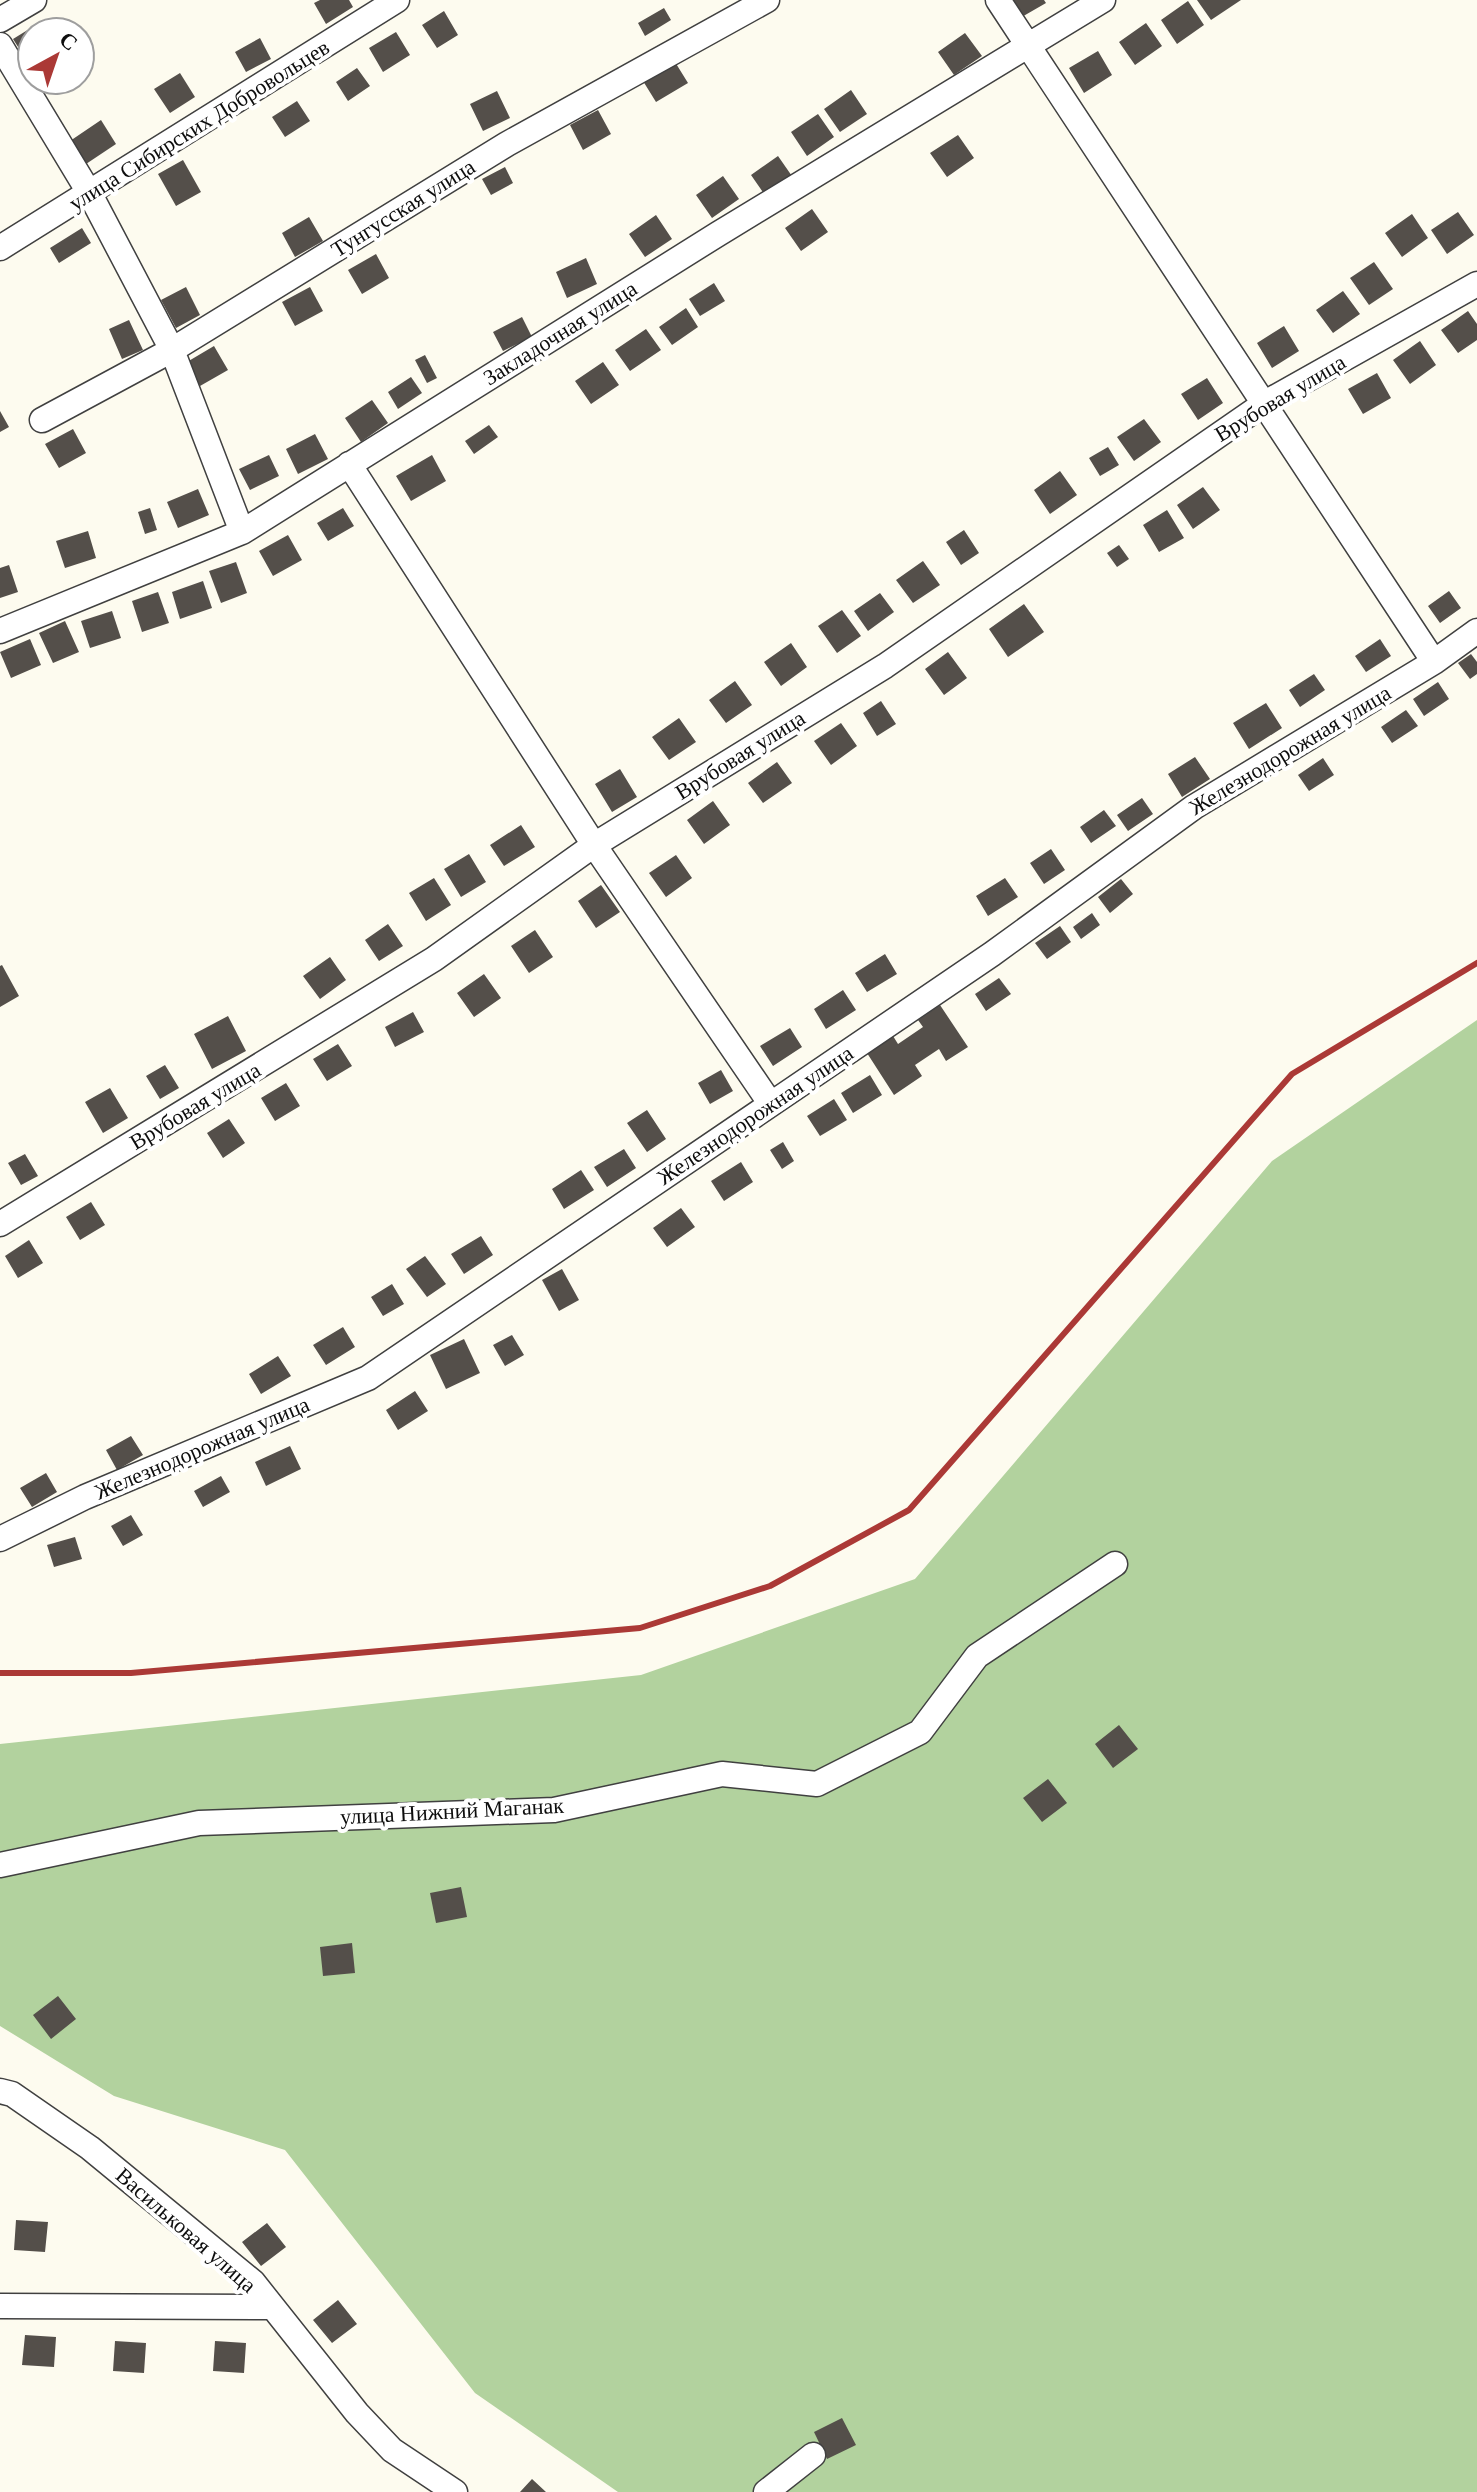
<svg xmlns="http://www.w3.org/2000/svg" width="1477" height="2492" font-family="Georgia,serif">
	<rect width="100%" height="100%" fill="#fdfbef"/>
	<!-- forest -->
	<path fill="#b2d29e" d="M1477,1020V2492H618L475,2393L285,2150L114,2096L0,2026V1744L641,1675L915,1579L1272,1161Z"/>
	<!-- building -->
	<path fill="#544f4a" d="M320,0H349L353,7L326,24L314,3Z
		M1009,0H1044L1046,3L1020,18Z
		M1197,0H1241L1211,20Z
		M1188,1L1204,25L1177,44L1161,20Z
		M664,8L671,20L645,36L638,23Z
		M444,11L458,35L437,48L422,25Z
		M39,23L45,32H32V63L29,64L13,39Z
		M1146,23L1162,46L1135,65L1119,42Z
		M396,32L410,55L383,72L369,48Z
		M965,33L982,56L954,75L938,52Z
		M260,38L271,59L246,72L235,52Z
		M1098,51L1112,75L1084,93L1069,68Z
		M675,62L688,83L656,102L643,81Z
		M357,68L370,86L348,101L336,82Z
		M180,73L195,97L170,113L154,89Z
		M851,90L867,114L840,132L824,109Z
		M497,91L510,118L483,131L470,104Z
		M297,101L310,121L285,137L272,117Z
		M598,110L611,134L583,150L570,125Z
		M818,114L834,137L807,156L791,132Z
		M101,120L116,144L86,164L70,141Z
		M958,135L974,158L947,177L930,153Z
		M778,156L794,179L767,198L751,175Z
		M183,160L201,192L176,206L158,174Z
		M505,167L513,183L491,195L482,179Z
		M723,176L739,199L712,218L696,195Z
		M812,209L828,232L801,251L785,228Z
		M1458,212L1474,235L1447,254L1431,230Z
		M1412,214L1428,238L1402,257L1385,233Z
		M656,215L672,239L645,257L629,234Z
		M309,217L323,241L295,257L282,233Z
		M82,228L91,243L59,263L50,248Z
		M376,254L389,278L362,294L348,270Z
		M586,258L597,284L567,298L556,272Z
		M1374,262L1393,289L1369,305L1350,278Z
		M714,283L725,301L700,316L689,299Z
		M186,287L200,315L176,328L161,300Z
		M310,287L323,311L295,326L282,302Z
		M1343,291L1360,314L1333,333L1316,310Z
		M686,308L698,327L672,345L659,327Z
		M1468,311L1477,324V340L1458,353L1441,330Z
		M522,317L532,337L503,351L493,332Z
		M129,320L143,350L122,359L109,329Z
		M1284,326L1299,351L1272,368L1257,343Z
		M646,329L661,350L630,371L615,350Z
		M1420,341L1436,365L1410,384L1393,360Z
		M214,346L228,370L200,386L187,362Z
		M425,355L437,378L427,383L415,360Z
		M603,362L619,385L591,404L575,381Z
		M1377,373L1391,398L1363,414L1348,389Z
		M411,377L422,393L398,409L388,392Z
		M1207,378L1223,403L1198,420L1181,394Z
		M372,400L388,423L361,442L345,418Z
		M0,411L9,427L0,432Z
		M1144,419L1161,442L1134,461L1117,437Z
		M489,425L498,437L474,454L465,441Z
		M73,429L86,453L59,468L45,444Z
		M315,434L328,459L298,474L286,449Z
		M1108,447L1119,465L1100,476L1089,458Z
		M269,455L279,476L250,490L239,469Z
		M432,455L446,481L411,501L396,476Z
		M1060,471L1077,495L1050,514L1034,490Z
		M1203,487L1220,510L1193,529L1177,505Z
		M198,489L209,515L178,528L167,502Z
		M150,508L157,530L145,534L138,512Z
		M343,508L354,526L328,541L317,523Z
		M1167,510L1184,538L1159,552L1143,525Z
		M964,530L979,553L961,565L946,542Z
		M88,531L96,558L65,568L56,541Z
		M288,535L302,560L273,576L259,551Z
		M1119,545L1129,559L1117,567L1107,553Z
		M923,561L940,585L913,603L896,580Z
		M236,562L247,593L221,603L209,571Z
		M9,565L18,592L0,598V568Z
		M203,581L212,608L180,619L172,592Z
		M1449,591L1461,608L1440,623L1428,606Z
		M158,592L169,623L142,632L132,601Z
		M880,593L894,612L868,631L854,611Z
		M1024,604L1044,632L1008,657L989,629Z
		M842,610L861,636L837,653L818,626Z
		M112,611L121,638L90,648L81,621Z
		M65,621L79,652L53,663L39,633Z
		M30,639L41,665L11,678L0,652Z
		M1380,639L1391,656L1366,672L1355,656Z
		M791,643L807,667L781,686L764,662Z
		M948,652L967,678L944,695L925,669Z
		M1471,654L1477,662V674L1470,679L1458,663Z
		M1314,674L1325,690L1300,707L1289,690Z
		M735,681L752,705L726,723L709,700Z
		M1438,682L1449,699L1424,716L1413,699Z
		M881,701L896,724L877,736L863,713Z
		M1266,703L1282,728L1249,749L1233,723Z
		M1406,710L1418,726L1392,743L1381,727Z
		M679,718L696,742L669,760L652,737Z
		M841,723L857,746L831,765L814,741Z
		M1195,757L1210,779L1182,797L1168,774Z
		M1323,758L1334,775L1309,791L1298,775Z
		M777,762L792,783L763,803L748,783Z
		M620,769L637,797L612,812L595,784Z
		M1142,798L1153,814L1128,831L1117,815Z
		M713,801L730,825L704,844L687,820Z
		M1104,810L1116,826L1091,843L1080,827Z
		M521,825L535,847L504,866L490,845Z
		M1051,849L1065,870L1044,884L1030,863Z
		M469,854L486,882L461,897L444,869Z
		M676,855L692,878L666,897L649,873Z
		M434,878L451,905L426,921L409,893Z
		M1005,878L1018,897L988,916L976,896Z
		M1121,879L1133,894L1110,913L1098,897Z
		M601,885L620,912L596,928L578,901Z
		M1092,913L1100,925L1081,939L1073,927Z
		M388,924L403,946L379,961L365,940Z
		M1060,926L1071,942L1047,959L1035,943Z
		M535,930L553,957L529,973L511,946Z
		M885,954L897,974L867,992L855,973Z
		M330,957L346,980L320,999L303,976Z
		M2,965L19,996L0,1007V966Z
		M484,974L501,998L474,1017L457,993Z
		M999,978L1011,994L986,1011L975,994Z
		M843,990L856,1010L826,1029L814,1009Z
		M940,1005L968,1047L946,1061L939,1049L915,1065L922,1076L894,1095L867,1053L893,1036L898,1044L923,1027L918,1020Z
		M413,1012L424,1032L395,1047L385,1027Z
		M228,1016L246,1051L212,1069L194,1034Z
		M790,1028L802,1047L773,1066L760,1046Z
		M338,1044L352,1066L327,1081L313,1059Z
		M165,1065L179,1088L160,1099L146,1076Z
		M721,1070L733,1091L710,1104L698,1083Z
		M870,1075L882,1095L853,1113L841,1093Z
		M286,1083L300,1106L275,1121L261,1098Z
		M110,1088L128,1118L103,1133L85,1102Z
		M834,1099L847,1120L820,1136L807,1116Z
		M647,1110L666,1139L647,1152L627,1123Z
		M229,1119L245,1143L223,1158L207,1133Z
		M783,1142L794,1161L782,1169L770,1150Z
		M624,1149L636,1168L607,1187L594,1167Z
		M25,1154L38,1176L21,1185L8,1163Z
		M741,1162L753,1182L724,1201L711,1181Z
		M581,1170L594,1190L564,1209L552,1189Z
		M91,1202L105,1225L80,1240L66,1217Z
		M681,1208L695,1227L667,1247L653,1228Z
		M481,1236L493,1255L464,1274L451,1254Z
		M29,1240L43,1263L18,1278L5,1256Z
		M425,1256L446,1284L427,1297L406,1269Z
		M562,1269L579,1300L559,1311L542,1280Z
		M392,1284L404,1304L383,1316L371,1297Z
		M343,1327L355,1347L326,1365L313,1345Z
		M512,1335L524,1355L505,1366L493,1345Z
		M464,1339L480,1373L446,1389L430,1355Z
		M278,1356L291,1376L261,1394L249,1374Z
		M415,1391L428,1411L398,1430L386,1410Z
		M131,1436L143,1455L117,1470L106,1450Z
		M290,1446L301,1469L266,1486L255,1462Z
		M46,1473L57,1492L32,1507L20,1488Z
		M221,1476L230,1492L203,1507L194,1491Z
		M131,1515L143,1535L123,1546L111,1526Z
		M75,1537L82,1559L54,1567L47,1545Z
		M1119,1725L1138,1749L1113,1768L1095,1744Z
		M1048,1779L1067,1803L1042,1822L1023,1798Z
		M461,1887L467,1917L436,1923L430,1893Z
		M352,1943L355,1973L323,1976L320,1947Z
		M58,1996L76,2019L51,2039L33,2015Z
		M16,2220L48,2222L45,2252L14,2250Z
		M267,2223L286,2247L261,2266L242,2242Z
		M338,2300L357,2324L332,2343L313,2320Z
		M25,2335L56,2337L54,2367L22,2365Z
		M115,2341L146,2343L144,2373L113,2371Z
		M215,2341L246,2343L244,2373L213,2371Z
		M842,2418L856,2445L827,2459L814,2432Z
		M532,2479L546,2492H520Z"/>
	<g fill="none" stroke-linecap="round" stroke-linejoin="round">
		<defs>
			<path id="minor" d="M998,0L1434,662
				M0,20L34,0
				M0,45L90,194L172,350L242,532
				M0,248L397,0
				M42,420L172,350L507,144L767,0
				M349,464L594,845L770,1103
				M0,631L242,532L718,234L1103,0
				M0,1224L434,959L594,845L885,666L1265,403L1477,284
				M0,1539L85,1497L368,1378L992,954L1194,807L1434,662L1477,631
				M0,1865L199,1823L554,1810L722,1774L817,1784L920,1732L977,1656L1115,1564
				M0,2091L12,2094L90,2148L253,2282L357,2413L392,2450L455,2492
				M0,2306L270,2307
				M766,2492L813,2455"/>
		</defs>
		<!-- minor casing -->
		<use href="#minor" stroke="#404040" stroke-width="27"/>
		<!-- minor -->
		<use href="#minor" stroke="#fff" stroke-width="24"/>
		<!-- rail -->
		<path stroke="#ab3936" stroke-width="6" d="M0,1673H131L640,1628L770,1586L909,1510L1292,1074L1477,963"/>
	</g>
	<g text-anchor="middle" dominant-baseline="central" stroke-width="8" stroke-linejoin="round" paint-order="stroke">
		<!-- street labels -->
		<g font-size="22" fill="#0d0d0d" stroke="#fff">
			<text transform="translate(199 125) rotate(-32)">улица Сибирских Добровольцев</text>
			<text transform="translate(403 208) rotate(-32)">Тунгусская улица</text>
			<text transform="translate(560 333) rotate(-32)">Закладочная улица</text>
			<text transform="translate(1280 398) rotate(-31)">Врубовая улица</text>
			<text transform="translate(1290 750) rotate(-31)">Железнодорожная улица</text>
			<text transform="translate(740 755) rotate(-32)">Врубовая улица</text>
			<text transform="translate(195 1106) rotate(-31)">Врубовая улица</text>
			<text transform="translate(755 1115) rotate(-34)">Железнодорожная улица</text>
			<text transform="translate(202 1448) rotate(-23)">Железнодорожная улица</text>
			<text transform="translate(452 1811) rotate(-3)">улица Нижний Маганак</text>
			<text transform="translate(186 2230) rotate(41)">Васильковая улица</text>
		</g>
	</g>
	<!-- north arrow -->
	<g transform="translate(56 56) rotate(40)"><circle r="38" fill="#ffffff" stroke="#9e9e9e" stroke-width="2"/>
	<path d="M0-6L14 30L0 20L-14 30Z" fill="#ab3936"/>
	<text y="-12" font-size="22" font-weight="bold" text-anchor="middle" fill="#0d0d0d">С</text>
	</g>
</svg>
